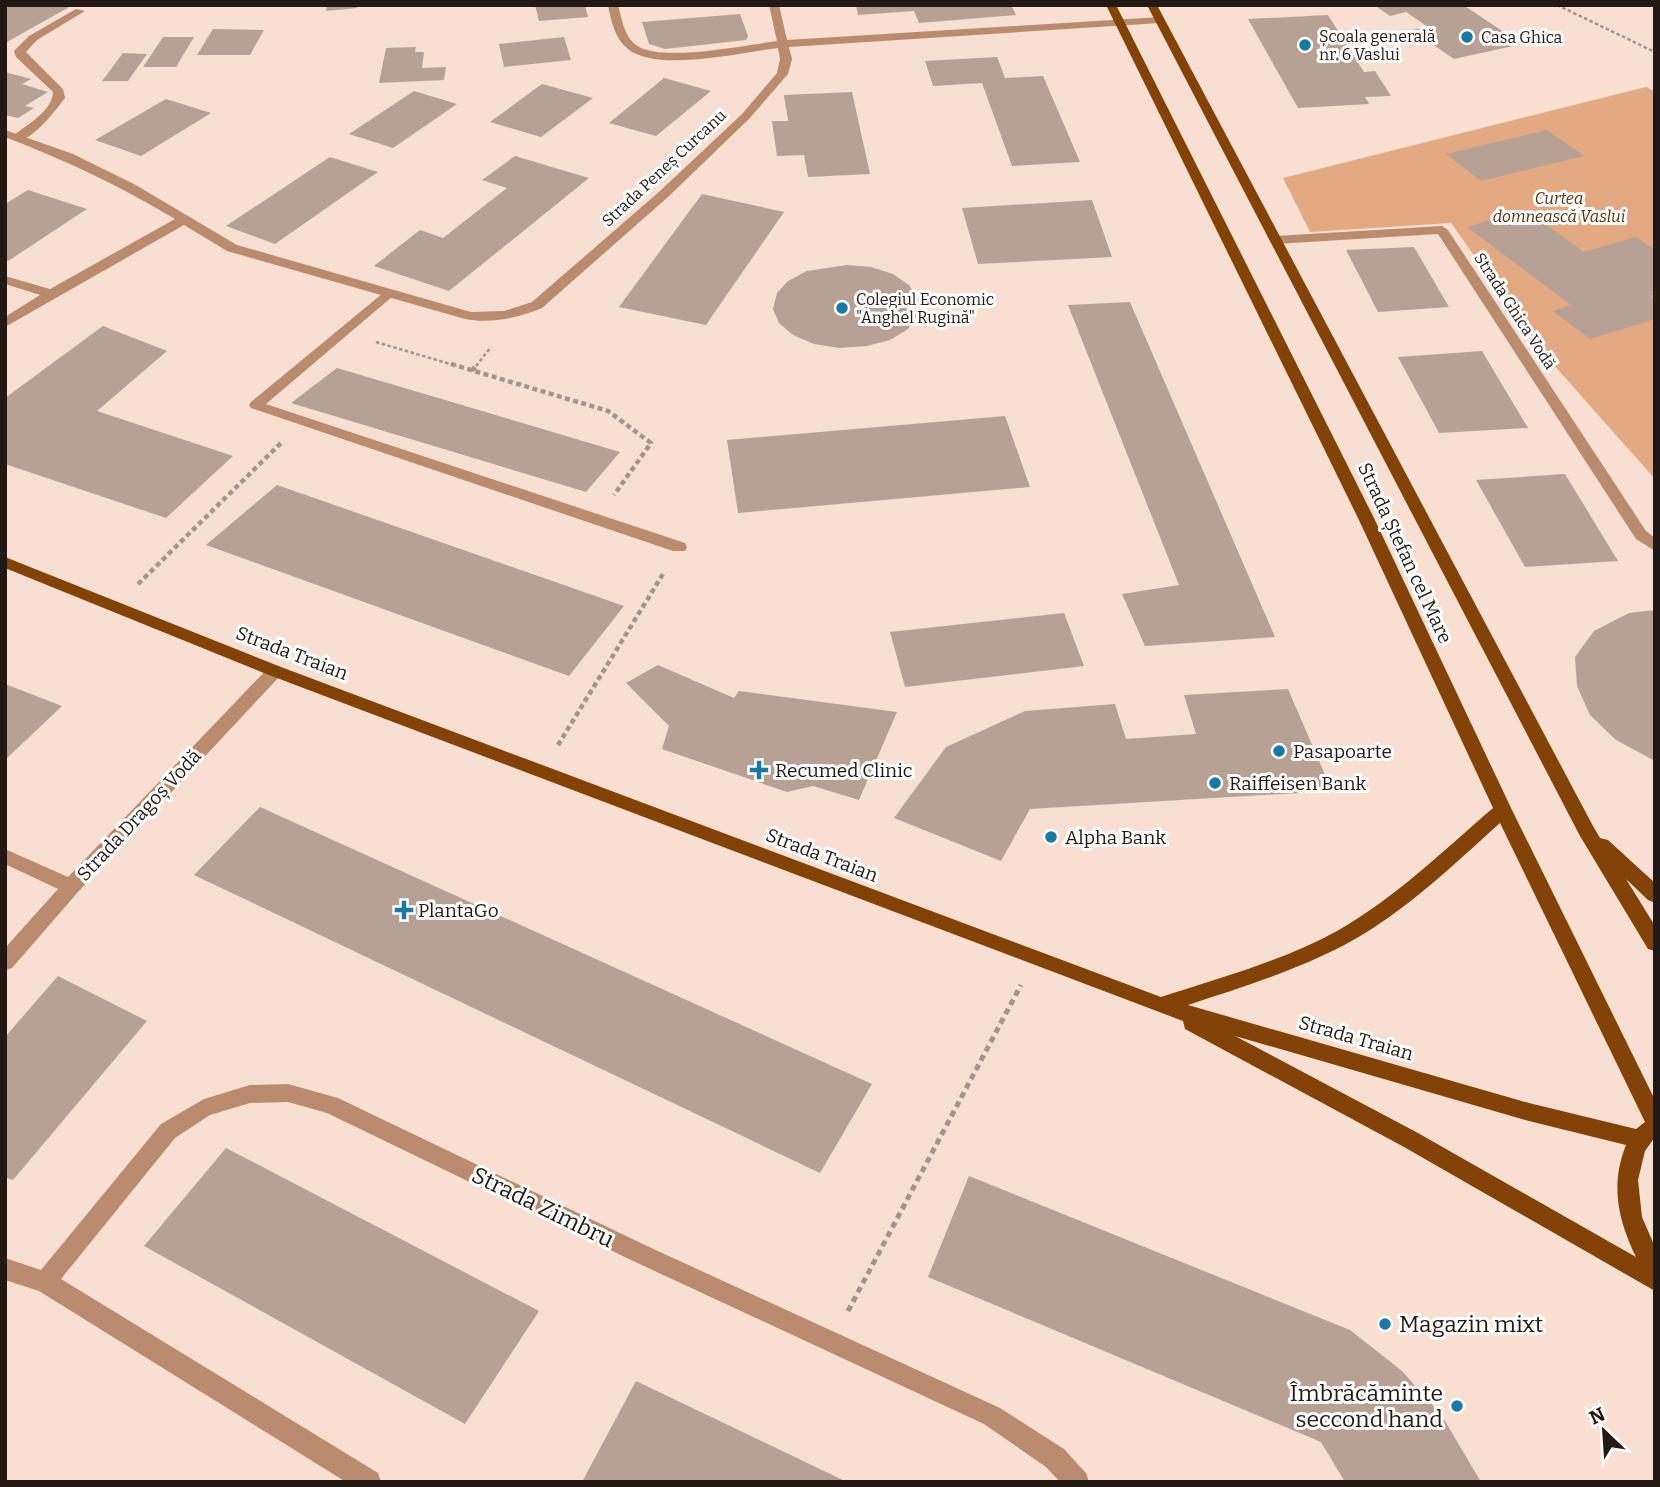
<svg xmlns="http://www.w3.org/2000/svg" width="1660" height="1487" font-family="Bitter,serif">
	<rect width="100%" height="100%" fill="#f7e0d2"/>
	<!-- green -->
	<path fill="#e2a983" d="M1646,87L1655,91V479L1544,354L1451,223L1310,232L1283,178Z"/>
	<!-- building -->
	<path fill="#b6a194" d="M5,5H73L5,43Z
		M327,5H357V8L326,11Z
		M535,5H585L588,17L539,21Z
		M856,5H1011L1016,15L919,23L914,11L858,15Z
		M1374,5H1463L1522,44L1454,59L1412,30L1428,27L1406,12L1390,16Z
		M740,14L748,36L746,40L665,49L649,44L642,22Z
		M1328,15L1364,72L1375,71L1391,96L1365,97L1369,104L1298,108L1248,19Z
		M213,29L264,30L250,55H197Z
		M163,37H194L176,67H143Z
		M564,37L571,60L504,67L499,44Z
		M416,47L415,52H424L422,68L446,67L444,80L379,83L386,48Z
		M123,53L147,54L128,81H102Z
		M997,57L1005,78L1043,76L1080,162L1012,166L982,83L933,86L925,61Z
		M5,72L31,79L22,84L48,92L25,106L34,108L18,118L5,115Z
		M664,78L711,91L656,136L609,123Z
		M542,84L593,98L541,137L490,122Z
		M414,91L457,104L393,148L349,134Z
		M852,92L870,174L808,177L804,155L777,156L772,121H788L784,95Z
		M166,99L211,113L141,156L95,140Z
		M1547,130L1584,156L1481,181L1446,154Z
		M515,156L589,178L449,291L374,266L420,230L443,238L507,188L482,180Z
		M330,157L378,172L275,244L226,226Z
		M28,190L87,209L8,261L5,260V204Z
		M702,194L784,212L706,325L619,307Z
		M1092,200L1112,257L978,264L962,208Z
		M1526,210L1584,252L1636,237L1655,250V294L1649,296L1655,300V319L1590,339L1553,311L1571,305L1467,227Z
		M1414,247L1449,307L1378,312L1346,250Z
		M847,265L871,267L893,274L909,285L918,299L919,313L908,329L890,340L867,346L839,348L814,344L793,335L779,323L773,309L777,293L788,281L807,271Z
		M1130,302L1275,637L1145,646L1122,594L1179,585L1068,305Z
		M103,326L167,351L97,411L233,456L166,518L5,464V398Z
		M1482,351L1528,428L1439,433L1398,357Z
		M337,368L620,452L586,492L291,403Z
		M1005,416L1030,487L738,513L727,440Z
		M1565,474L1618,561L1525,567L1476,480Z
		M277,485L624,606L569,676L206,545Z
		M1655,610V761L1616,740L1590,715L1577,686L1575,657L1594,631L1629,613Z
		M1064,613L1084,666L905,687L890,632Z
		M658,665L734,698L739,691L897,712L859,800L813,786L787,792L662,749L669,726L626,683Z
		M5,684L62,706L5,760Z
		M1288,689L1332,791L1030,809L1001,861L894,818L946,747L1025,711L1115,704L1126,739L1196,734L1184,695Z
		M260,807L872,1084L820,1173L194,875Z
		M58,976L147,1021L13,1180L5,1177V1037Z
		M226,1148L539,1311L465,1424L144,1246Z
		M969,1176L1350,1330L1402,1371L1442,1416L1481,1482H1345L1321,1442L928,1277Z
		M636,1381L847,1482H582Z"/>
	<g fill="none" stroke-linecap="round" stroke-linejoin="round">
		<!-- path-far2 -->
		<path stroke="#a6948a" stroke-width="2.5" stroke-dasharray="3.5 2.5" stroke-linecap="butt" d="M1557,5L1655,52
			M376,342L457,366
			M476,366L491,347"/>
		<!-- path-far1 -->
		<path stroke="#a6948a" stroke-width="4.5" stroke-dasharray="5 3.5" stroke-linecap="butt" d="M451,364L608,411L651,443L614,495
			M472,371L477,364
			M138,584L281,443
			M558,745L663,574"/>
		<!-- path -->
		<path stroke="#a6948a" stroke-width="5" stroke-dasharray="6 4.5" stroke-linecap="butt" d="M848,1311L1021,985"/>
		<!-- lane -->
		<path fill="#ba8b6c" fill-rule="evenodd" d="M76,9L85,11L37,40L26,52L63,89L65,98C55,111 31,143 14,141V135C27,125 53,110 53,92L16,57L14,51L29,36Z
			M1442,226L1448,230L1646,531L1655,538V551L1636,539L1438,234L1276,244L1270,240L1276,236Z
			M388,289L395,293L393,296L266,404L685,543L687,547L685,551H673L251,408L249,405L251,402Z"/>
		<!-- street -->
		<path fill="#ba8b6c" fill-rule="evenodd" d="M608,5H618C622,19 624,36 636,45C659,63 746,45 777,41L769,5H779L787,40L1160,17L1165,20L1160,23L789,47L792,59L788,74L750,118L668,197L542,308C518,318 491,324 465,319L227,251L184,225L5,327V317L40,295L5,284V276L50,289L175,219C120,186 65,160 5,137V130L73,154L134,184L237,245L471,312L504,311L532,302L660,191L742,114L777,73L780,59L778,48C742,52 657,73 628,49C615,39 611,21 608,5Z
			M275,665L281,667L283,671L281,675L78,892L12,968L5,970V948L58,889L5,864V849L68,877L269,667Z
			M288,1084L338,1098L647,1246L1000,1408L1064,1449L1086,1473L1089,1482H1060L1046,1467L984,1424L631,1260L327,1113L288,1102L250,1103L210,1115L175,1138L61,1279L378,1473L381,1482H346L39,1291L5,1280V1258L41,1270L161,1124L204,1099L250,1085Z"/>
		<!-- primary -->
		<path fill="#834307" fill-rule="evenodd" d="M1106,5H1116L1374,518L1512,810L1655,1100V1137L1645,1151L1638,1180L1642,1217L1655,1247V1291L1404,1147L1185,1029L1183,1021L269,675L5,568V557L281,667L1161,997C1220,978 1282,961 1337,931C1395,898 1443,851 1493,808L1358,518ZM1500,823L1645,1122L1636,1129L1529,1103L1188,1005C1242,987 1298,970 1348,943C1405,912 1452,866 1500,823ZM1235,1036L1529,1121L1626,1145C1610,1185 1618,1220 1636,1257L1418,1133Z
			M1147,5H1157L1593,826L1600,838L1608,840L1655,883V903L1648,900L1626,879L1655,926V951L1648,949L1580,836Z"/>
	</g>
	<!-- markers -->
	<g fill="#1879a6" stroke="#fff" stroke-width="2.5">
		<circle cx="1467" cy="37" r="7"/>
		<circle cx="1305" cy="45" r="7"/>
		<circle cx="842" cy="308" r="7"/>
		<circle cx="1279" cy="751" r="7"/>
		<path d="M755.5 759.5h7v7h7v7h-7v7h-7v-7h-7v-7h7z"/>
		<circle cx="1215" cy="783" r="7"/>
		<circle cx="1051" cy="837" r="7"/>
		<path d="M400.5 899.5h7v7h7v7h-7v7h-7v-7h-7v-7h7z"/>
		<circle cx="1385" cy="1324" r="7"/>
		<circle cx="1457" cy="1406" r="7"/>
	</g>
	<g text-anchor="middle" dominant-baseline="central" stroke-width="6" stroke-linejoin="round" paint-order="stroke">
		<!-- far-poi labels -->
		<g font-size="16" fill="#211914" stroke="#fff" text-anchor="start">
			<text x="1319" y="36">Școala generală<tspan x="1319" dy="18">nr. 6 Vaslui</tspan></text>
			<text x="1481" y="37">Casa Ghica</text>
			<text x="856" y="299">Colegiul Economic<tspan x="856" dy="18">"Anghel Rugină"</tspan></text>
		</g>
		<!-- far-street labels -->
		<g font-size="16" fill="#211914" stroke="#fff">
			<text transform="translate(664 168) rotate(-43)">Strada Peneș Curcanu</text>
			<text transform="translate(1515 311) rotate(57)">Strada Ghica Vodă</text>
		</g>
		<!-- far-park labels -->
		<g font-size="16" font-style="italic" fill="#5b2f0c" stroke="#fff">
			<text x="1559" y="198">Curtea<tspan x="1559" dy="18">domnească Vaslui</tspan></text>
		</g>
		<!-- street labels -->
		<g font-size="19" fill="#211914" stroke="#fff">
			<text transform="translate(1405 553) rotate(65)">Strada Ștefan cel Mare</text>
			<text transform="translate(292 653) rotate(21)">Strada Traian</text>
			<text transform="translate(139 815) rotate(-47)">Strada Dragoș Vodă</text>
			<text transform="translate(822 855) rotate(21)">Strada Traian</text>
			<text transform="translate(1356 1038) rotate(16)">Strada Traian</text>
		</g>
		<!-- poi labels -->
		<g font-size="19" fill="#211914" stroke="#fff" text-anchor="start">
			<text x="1293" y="751">Pasapoarte</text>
			<text x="775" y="770">Recumed Clinic</text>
			<text x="1229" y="783">Raiffeisen Bank</text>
			<text x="1065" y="837">Alpha Bank</text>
			<text x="418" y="910">PlantaGo</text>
		</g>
		<!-- near-street labels -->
		<g font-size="23" fill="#211914" stroke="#fff">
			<text transform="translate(543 1207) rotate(26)">Strada Zimbru</text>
		</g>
		<!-- near-poi labels -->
		<g font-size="23" fill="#211914" stroke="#fff" text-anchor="start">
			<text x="1399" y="1324">Magazin mixt</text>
			<text x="1443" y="1393" text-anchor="end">Îmbrăcăminte<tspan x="1443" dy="26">seccond hand</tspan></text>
		</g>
	</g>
	<!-- border -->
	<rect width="1660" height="1487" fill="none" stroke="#211914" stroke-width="14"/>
	<!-- north arrow -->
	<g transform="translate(1604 1431) rotate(335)" stroke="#ffffff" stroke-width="5" paint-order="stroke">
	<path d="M0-5L12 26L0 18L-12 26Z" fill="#211914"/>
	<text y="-10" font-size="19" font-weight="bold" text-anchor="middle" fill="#211914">N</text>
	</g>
</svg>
